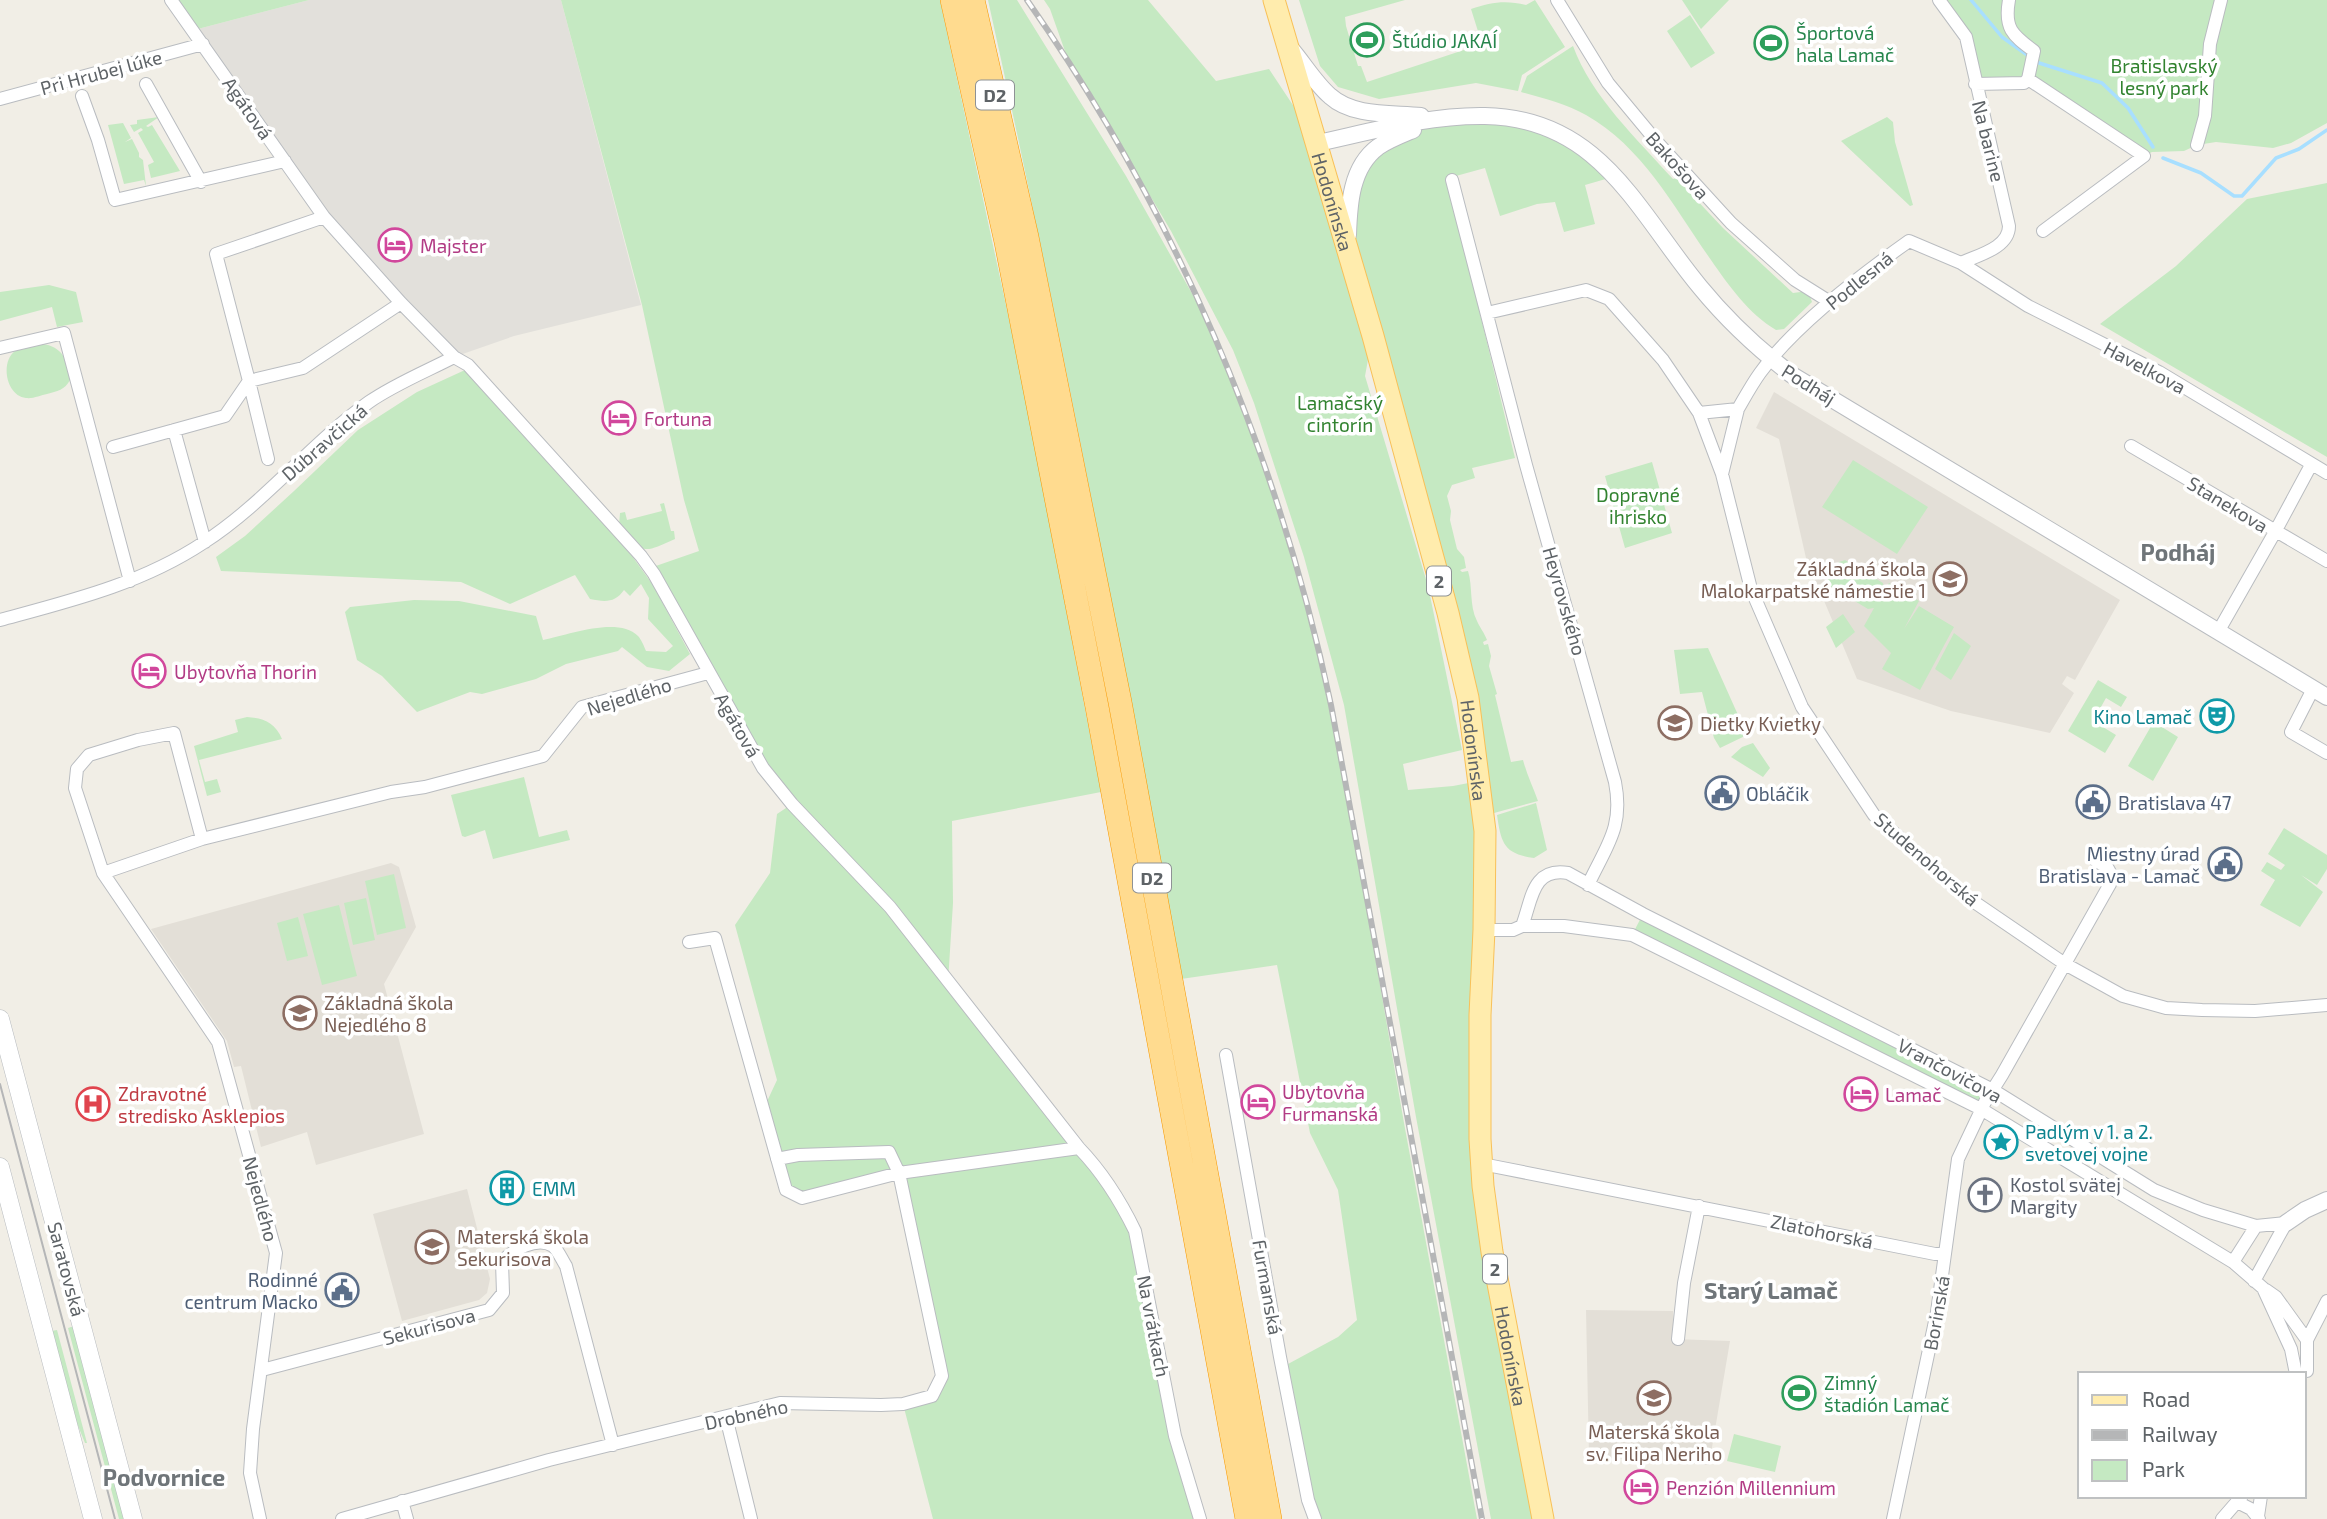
<svg xmlns="http://www.w3.org/2000/svg" width="2327" height="1519" font-family="'Exo 2',sans-serif">
	<rect width="100%" height="100%" fill="#f1eee6"/>
	<!-- industrial -->
	<path fill="#e2e0db" d="M309,0H561L641,305L514,336L454,357L325,216L194,30Z"/>
	<!-- education -->
	<path fill="#e3dfd7" d="M1774,392L2120,600L2075,680L2067,676L2062,684L2074,693L2050,733L1951,711L1857,679L1806,558L1779,439L1756,428Z
		M391,863L399,867L416,927L384,984L424,1134L316,1165L307,1132L261,1147L241,1066L234,1067L227,1041L151,929Z
		M467,1189L490,1279L487,1293L479,1300L402,1321L373,1214Z
		M1586,1310L1673,1311V1339L1730,1341L1709,1465L1589,1456Z"/>
	<!-- green -->
	<path fill="#c5e9c2" fill-rule="evenodd" d="M172,0H309L194,30Z
		M561,0H940L1020,370L1101,792L952,821L953,903L948,982L1079,1148L1135,1231L1175,1436L1200,1519H933L903,1404L932,1396L942,1375L899,1173L802,1198L786,1190L763,1110L777,1080L735,925L770,873L777,814L792,804L763,768L650,568L699,551L684,500L642,305Z
		M988,0H1017L1126,176L1199,306L1243,405L1293,559L1332,709L1404,1123L1477,1519H1321L1314,1499L1288,1364L1338,1337L1357,1320L1338,1190L1310,1133L1277,965L1181,979C1122,652 1060,325 988,0Z
		M1044,0H1148L1216,81L1269,69L1318,143L1348,218L1369,156L1441,117L1536,124L1616,176L1585,185L1595,224L1564,232L1555,202L1537,204L1500,216L1485,168L1445,179L1459,227L1515,458L1472,468L1475,478L1452,485L1447,496L1451,511L1450,520L1457,549L1464,557L1466,568L1460,570L1462,572L1468,571C1473,587 1469,605 1477,621C1480,628 1484,632 1487,640L1483,642L1484,645L1488,644L1491,656L1489,666L1497,694L1495,695L1511,762L1523,760C1527,775 1533,787 1538,801L1494,813L1484,812L1480,1115L1543,1519H1491L1416,1117L1344,705L1304,557L1254,403L1233,350L1171,231L1066,54L1050,9ZM1372,338L1479,781L1453,786L1408,790L1403,764L1462,750L1428,586L1365,376Z
		M1299,0H1405L1345,17L1346,26L1358,66H1361L1367,82L1482,44L1471,9C1491,2 1506,0 1526,5L1535,0L1565,47L1522,75L1518,91L1476,83L1379,99L1338,87L1320,66Z
		M1682,0H1729L1701,29Z
		M1939,0H2327V123L2291,143L2273,148L2216,142L2197,145L2184,151L2152,152L2144,156L2028,79L1975,84L1966,37Z
		M1690,15L1715,53L1691,68L1667,31Z
		M1573,46C1591,96 1638,140 1673,179L1676,178L1723,228L1793,293L1808,291L1812,302L1784,329L1776,330C1749,314 1729,286 1711,260C1675,209 1643,147 1586,115C1566,104 1543,98 1521,92L1527,76Z
		M159,117L146,126L148,127L152,125L180,171L151,178L148,165L154,162L138,133L143,130L141,128L134,132L130,125L137,124V120Z
		M1887,117L1893,122L1895,142L1913,205L1910,206L1841,141Z
		M123,123L131,138L125,142L132,139L139,153V157L143,160L146,186L144,180L124,184L108,125Z
		M2327,183V457L2100,324L2176,266L2247,199Z
		M49,285L76,292L83,322L57,327L52,307L0,321V292Z
		M42,344C62,346 69,361 70,380C65,390 57,391 47,394C41,395 33,399 26,398C6,396 0,362 15,351C23,347 34,346 42,344Z
		M465,370L632,556L653,585L690,654L669,671L647,667L622,647L618,651L566,664L536,679L482,694L470,692L417,712L382,676L357,660L345,612L350,607L414,600L459,601L536,616L543,640C568,635 618,616 638,636C641,639 644,646 646,651L666,652L673,646L648,619L649,598L641,584L630,596L624,590C615,603 605,602 590,599L575,575L510,604L461,582L221,571L216,557L245,536L294,491L358,430L417,392Z
		M1853,460L1928,507L1897,554L1822,507Z
		M1652,462L1672,533L1625,548L1605,476Z
		M664,503L671,531H674L675,539C640,555 644,553 619,525L620,513L625,512L627,520L662,511L660,504Z
		M1845,560L1883,583L1884,591L1889,583L1919,601L1904,629L1919,606L1954,627L1920,690L1882,669L1891,653L1864,626L1874,608L1868,609L1828,585V580L1839,562Z
		M1843,614L1855,632L1836,648L1826,627Z
		M1954,633L1971,646L1951,680L1935,669Z
		M1708,648L1747,735L1720,748L1714,738L1702,692L1680,694L1674,650Z
		M2098,680L2127,697L2121,707L2106,698L2093,721L2116,735L2105,753L2068,731Z
		M2157,716L2160,718L2157,724L2178,737L2153,781L2128,766Z
		M247,717C263,718 275,722 282,739L199,760L205,782L217,779L221,792L207,796L194,746L238,732L235,720Z
		M1753,743L1770,768L1763,777L1731,757L1742,747Z
		M524,777L539,837L567,830L570,840L493,859L485,830L465,837L462,836L451,795Z
		M1536,803L1547,850L1534,858C1504,854 1501,843 1497,815Z
		M2284,828L2327,855V869L2317,885L2301,875L2323,892L2300,927L2260,905L2275,880L2261,871L2267,862L2281,870L2285,865L2268,854Z
		M394,874L406,928L377,935L365,881Z
		M366,898L375,940L353,945L344,903Z
		M339,905L357,976L322,985L303,914Z
		M1643,914L1993,1090L1981,1109L1632,935Z
		M298,917L308,956L287,961L277,923Z
		M74,1326L126,1519H119L68,1328Z
		M57,1330L87,1443H85L70,1406L51,1331Z
		M1734,1434L1781,1446L1775,1472L1727,1461Z"/>
	<g fill="none" stroke-linecap="round" stroke-linejoin="round">
		<!-- stream -->
		<path stroke="#a8dfff" stroke-width="3.5" d="M1971,0L2002,37L2030,57
			M2036,62L2102,83L2128,108L2153,147
			M2163,158L2201,173L2234,196H2242L2276,158L2299,149L2327,130"/>
		<defs>
			<path id="minor" d="M171,0L324,217L401,303L454,357L468,365L641,556L654,574L763,768L792,804L890,907L1079,1148C1103,1173 1120,1200 1135,1231L1175,1436L1200,1519
				M1557,0L1608,83L1657,142L1731,223L1795,280L1830,302
				M1939,0L1966,37L2009,226C2009,248 1978,255 1961,263
				M2009,0C2004,28 2012,35 2034,51L2028,79
				M146,84L201,182
				M1975,84L2024,83L2028,79L2144,156L2043,231
				M82,96L98,140L115,200L285,161
				M0,99L203,44
				M2197,145L2205,116L2210,44L2221,0
				M1452,180L1526,465L1615,782C1624,828 1606,846 1588,885
				M324,217L216,254L249,381L303,368L401,303
				M1487,313L1586,290L1609,299L1663,360L1699,413L1722,474L1751,589L1802,707L1874,815L1961,893L2065,964L2123,996L2166,1008L2202,1010L2255,1011L2327,1005
				M0,348L64,333L130,581
				M249,381L268,459
				M1699,413L1738,409C1745,397 1752,384 1760,373C1794,326 1861,275 1909,241L1961,263L2028,306L2159,372L2327,473
				M174,430L205,542
				M2131,446L2327,561
				M113,447L225,416L249,381
				M1722,474L1738,409
				M0,620C70,601 141,584 203,543C265,503 310,444 369,402C395,384 427,371 454,357
				M2218,632L2275,532L2311,465
				M2313,689L2291,732L2327,753
				M202,839L391,792L425,787L543,756L582,707L708,673
				M103,873L202,839L174,733L138,740L89,755L77,769L75,788L103,873L218,1042L276,1253L253,1429L250,1473L260,1519
				M1522,926C1532,900 1532,867 1568,873L1643,914L1993,1090L2154,1190L2203,1210L2256,1226L2286,1223
				M1484,930H1513L1522,926H1564L1632,935L1981,1109L2233,1262L2263,1288L2291,1349L2296,1374
				M689,942L715,938L786,1190L802,1198L899,1173L1079,1148
				M1226,1055L1280,1357L1308,1500L1315,1519
				M1482,1164L1935,1254H1945
				M2233,1262L2256,1226
				M2254,1281L2286,1223
				M2266,1290L2276,1297L2307,1340V1371
				M1678,1339L1684,1283L1699,1206
				M2307,1340L2327,1301
				M262,1370L489,1310L503,1293L502,1262C512,1250 537,1236 553,1246C558,1250 562,1260 566,1266L613,1445
				M726,1417L751,1519
				M402,1501L407,1519
				M2237,1502L2251,1509L2259,1519
				M2258,1516L2261,1496
				M342,1519L549,1460L780,1403L881,1405L903,1404L932,1396L942,1376L940,1366L899,1173L889,1152L798,1155L777,1159
				M1893,1519L1937,1312L1958,1159L1985,1102L2002,1075L2110,884L2112,876L2107,867L2096,861
				M2222,1519L2242,1496"/>
			<path id="tertiary" d="M1291,49C1304,64 1315,83 1330,96C1353,117 1392,113 1421,116
				M1318,143C1373,131 1429,115 1485,116C1600,118 1637,211 1700,287C1727,320 1758,349 1792,375L2327,697
				M1348,235C1349,204 1351,167 1378,147C1388,140 1401,135 1413,130
				M2286,1223L2305,1210L2327,1200"/>
			<path id="secondary" d="M0,1019L133,1519
				M0,1167L93,1519"/>
			<g id="primary">
				<path id="s1" d="M1274,0L1373,336L1448,613L1468,698L1485,831L1484,930L1480,1015V1139L1483,1186L1492,1252L1543,1519"/>
			</g>
			<path id="motorway" d="M952,0L1006,242L1097,707L1247,1519
				M973,0L1027,237L1120,702L1270,1519"/>
		</defs>
		<!-- minor casing -->
		<use href="#minor" stroke="#b9bcc0" stroke-width="14"/>
		<!-- tertiary casing -->
		<use href="#tertiary" stroke="#b9bcc0" stroke-width="18"/>
		<!-- secondary casing -->
		<use href="#secondary" stroke="#b8bcc0" stroke-width="19"/>
		<!-- primary casing -->
		<use href="#primary" stroke="#f8c058" stroke-width="23"/>
		<!-- motorway casing -->
		<use href="#motorway" stroke="#f79800" stroke-width="24"/>
		<!-- minor -->
		<use href="#minor" stroke="#fff" stroke-width="12"/>
		<!-- tertiary -->
		<use href="#tertiary" stroke="#fff" stroke-width="16"/>
		<!-- secondary -->
		<use href="#secondary" stroke="#fff" stroke-width="18"/>
		<!-- primary -->
		<use href="#primary" stroke="#ffecad" stroke-width="21"/>
		<!-- motorway -->
		<use href="#motorway" stroke="#ffdb8f" stroke-width="23"/>
		<!-- tram -->
		<path stroke="#b5b6b7" stroke-width="2" d="M0,1084L115,1519"/>
		<defs>
			<path id="rail" d="M1027,0C1175,211 1278,453 1331,705L1482,1519"/>
		</defs>
		<!-- rail casing -->
		<use href="#rail" stroke="#b5b6b7" stroke-width="6"/>
		<!-- rail -->
		<use href="#rail" stroke="#fff" stroke-width="3.5" stroke-dasharray="10" stroke-linecap="butt"/>
	</g>
	<!-- icons -->
	<defs>
		<symbol id="stadium-ring" viewBox="-11 -11 22 22"><circle r="9.5" fill="#fff" stroke="#2e9e5b" stroke-width="1.5"/><path d="M0-5a6.5 5 0 1 0 0 10a6.5 5 0 1 0 0-10ZM-3.5-1.8h7v3.6h-7Z" fill="#2e9e5b"/></symbol>
		<symbol id="hotel-ring" viewBox="-11 -11 22 22"><circle r="9.5" fill="#fff" stroke="#d1479c" stroke-width="1.5"/><path d="M-6-4.5h1.5V1H6V5H4.5V3h-9V5H-6ZM-4 0a1.8 1.8 0 1 1 3.6 0ZM.5 0V-2.5h3Q6-2.5 6 0Z" fill="#d1479c"/></symbol>
		<symbol id="school-ring" viewBox="-11 -11 22 22"><circle r="9.5" fill="#fff" stroke="#8d6e63" stroke-width="1.5"/><path d="M0-5L7-2L0 1L-7-2ZM-4 1L0 2.5L4 1V4Q0 6-4 4Z" fill="#8d6e63"/></symbol>
		<symbol id="theatre-ring" viewBox="-11 -11 22 22"><circle r="9.5" fill="#fff" stroke="#0f9aa8" stroke-width="1.5"/><path d="M-5-5.5Q0-4 5-5.5V0Q5 5 0 6Q-5 5-5 0ZM-3.3-2.5H-1v1.5H-3.3ZM1-2.5H3.3v1.5H1ZM-2.8 1Q0 5.5 2.8 1Z" fill="#0f9aa8"/></symbol>
		<symbol id="civic-ring" viewBox="-11 -11 22 22"><circle r="9.5" fill="#fff" stroke="#5c6f8a" stroke-width="1.5"/><path d="M-.6-6.5H3V-4.5H.6V-3L4-1V1h2V6H-6V1h2V-1L-.6-3ZM-1.2 2.5V6h2.4V2.5Z" fill="#5c6f8a"/></symbol>
		<symbol id="hospital-ring" viewBox="-11 -11 22 22"><circle r="9.5" fill="#fff" stroke="#e0444e" stroke-width="1.5"/><path d="M-5-5h3v3.5h4V-5h3V5h-3V1.5h-4V5h-3Z" fill="#e0444e"/></symbol>
		<symbol id="sight-ring" viewBox="-11 -11 22 22"><circle r="9.5" fill="#fff" stroke="#0f9aa8" stroke-width="1.5"/><path d="M0-6L1.8-2.2L6-1.7L2.9 1.2L3.7 5.4L0 3.3L-3.7 5.4L-2.9 1.2L-6-1.7L-1.8-2.2Z" fill="#0f9aa8"/></symbol>
		<symbol id="building-ring" viewBox="-11 -11 22 22"><circle r="9.5" fill="#fff" stroke="#0f9aa8" stroke-width="1.5"/><path d="M-4-6H4V6H1V3H-1V6H-4ZM-2.5-4.3h1.7v1.8h-1.7ZM.8-4.3h1.7v1.8H.8ZM-2.5-1h1.7V.8h-1.7ZM.8-1h1.7V.8H.8Z" fill="#0f9aa8"/></symbol>
		<symbol id="church-ring" viewBox="-11 -11 22 22"><circle r="9.5" fill="#fff" stroke="#6b7280" stroke-width="1.5"/><path d="M-1.2-6h2.4v3.5h3.3v2.4h-3.3V6h-2.4V-.1h-3.3v-2.4h3.3Z" fill="#6b7280"/></symbol>
	</defs>
	<g fill-rule="evenodd">
		<use href="#stadium-ring" x="1348" y="21" width="38" height="38"/>
		<use href="#stadium-ring" x="1752" y="24" width="38" height="38"/>
		<use href="#hotel-ring" x="376" y="226" width="38" height="38"/>
		<use href="#hotel-ring" x="600" y="399" width="38" height="38"/>
		<use href="#school-ring" x="1931" y="560" width="38" height="38"/>
		<use href="#hotel-ring" x="130" y="652" width="38" height="38"/>
		<use href="#theatre-ring" x="2198" y="697" width="38" height="38"/>
		<use href="#school-ring" x="1656" y="704" width="38" height="38"/>
		<use href="#civic-ring" x="1703" y="774" width="38" height="38"/>
		<use href="#civic-ring" x="2074" y="783" width="38" height="38"/>
		<use href="#civic-ring" x="2206" y="845" width="38" height="38"/>
		<use href="#school-ring" x="281" y="994" width="38" height="38"/>
		<use href="#hotel-ring" x="1842" y="1075" width="38" height="38"/>
		<use href="#hotel-ring" x="1239" y="1083" width="38" height="38"/>
		<use href="#hospital-ring" x="74" y="1085" width="38" height="38"/>
		<use href="#sight-ring" x="1982" y="1123" width="38" height="38"/>
		<use href="#building-ring" x="488" y="1169" width="38" height="38"/>
		<use href="#church-ring" x="1966" y="1176" width="38" height="38"/>
		<use href="#school-ring" x="413" y="1228" width="38" height="38"/>
		<use href="#civic-ring" x="323" y="1271" width="38" height="38"/>
		<use href="#stadium-ring" x="1780" y="1374" width="38" height="38"/>
		<use href="#school-ring" x="1635" y="1379" width="38" height="38"/>
		<use href="#hotel-ring" x="1622" y="1468" width="38" height="38"/>
	</g>
	<g text-anchor="middle" dominant-baseline="central" stroke-width="7" stroke-linejoin="round" paint-order="stroke">
		<!-- shield labels -->
		<g fill="#fff" stroke="#8e9295" stroke-width="2">
			<rect x="976" y="80.5" width="38" height="29" rx="5"/>
			<rect x="1427" y="566.5" width="24" height="29" rx="5"/>
			<rect x="1133" y="863.5" width="38" height="29" rx="5"/>
			<rect x="1483" y="1254.5" width="24" height="29" rx="5"/>
		</g>
		<g font-size="18" font-weight="bold" fill="#5e6367">
			<text x="995" y="95">D2</text>
			<text x="1439" y="581">2</text>
			<text x="1152" y="878">D2</text>
			<text x="1495" y="1269">2</text>
		</g>
		<!-- leisure labels -->
		<g font-size="19" fill="#27864d" stroke="#fff" text-anchor="start">
			<text x="1796" y="32">Športová<tspan x="1796" dy="22">hala Lamač</tspan></text>
			<text x="1392" y="40">Štúdio JAKAÍ</text>
			<text x="1824" y="1382">Zimný<tspan x="1824" dy="22">štadión Lamač</tspan></text>
		</g>
		<!-- park labels -->
		<g font-size="19" fill="#328330" stroke="#fff">
			<text x="2164" y="65">Bratislavský<tspan x="2164" dy="22">lesný park</tspan></text>
			<text x="1340" y="402">Lamačský<tspan x="1340" dy="22">cintorín</tspan></text>
			<text x="1638" y="494">Dopravné<tspan x="1638" dy="22">ihrisko</tspan></text>
		</g>
		<!-- street labels -->
		<g font-size="19" fill="#5e6367" stroke="#fff">
			<text transform="translate(101 72) rotate(-15)">Pri Hrubej lúke</text>
			<text transform="translate(248 108) rotate(55)">Agátová</text>
			<text transform="translate(1989 141) rotate(76)">Na barine</text>
			<text transform="translate(1678 165) rotate(48)">Bakošova</text>
			<text stroke="none"><textPath href="#s1" startOffset="210">Hodonínska</textPath></text>
			<text transform="translate(1859 280) rotate(-39)">Podlesná</text>
			<text transform="translate(2145 367) rotate(28)">Havelkova</text>
			<text transform="translate(1809 384) rotate(32)">Podháj</text>
			<text transform="translate(324 442) rotate(-41)">Dúbravčická</text>
			<text transform="translate(2228 504) rotate(31)">Stanekova</text>
			<text transform="translate(1565 601) rotate(74)">Heyrovského</text>
			<text transform="translate(629 696) rotate(-17)">Nejedlého</text>
			<text transform="translate(738 725) rotate(60)">Agátová</text>
			<text stroke="none"><textPath href="#s1" startOffset="777">Hodonínska</textPath></text>
			<text transform="translate(1927 859) rotate(41)">Studenohorská</text>
			<text transform="translate(1950 1070) rotate(28)">Vrančovičova</text>
			<text transform="translate(261 1199) rotate(75)">Nejedlého</text>
			<text transform="translate(1822 1231) rotate(12)">Zlatohorská</text>
			<text transform="translate(67 1269) rotate(75)">Saratovská</text>
			<text transform="translate(1268 1287) rotate(80)">Furmanská</text>
			<text transform="translate(1936 1313) rotate(-80)">Borinská</text>
			<text transform="translate(429 1326) rotate(-15)">Sekurisova</text>
			<text transform="translate(1154 1326) rotate(79)">Na vrátkach</text>
			<text stroke="none"><textPath href="#s1" startOffset="1386">Hodonínska</textPath></text>
			<text transform="translate(746 1414) rotate(-12)">Drobného</text>
		</g>
		<!-- hotel labels -->
		<g font-size="19" fill="#b23c85" stroke="#fff" text-anchor="start">
			<text x="420" y="245">Majster</text>
			<text x="644" y="418">Fortuna</text>
			<text x="174" y="671">Ubytovňa Thorin</text>
			<text x="1282" y="1091">Ubytovňa<tspan x="1282" dy="22">Furmanská</tspan></text>
			<text x="1885" y="1094">Lamač</text>
			<text x="1666" y="1487">Penzión Millennium</text>
		</g>
		<!-- education labels -->
		<g font-size="19" fill="#785e54" stroke="#fff" text-anchor="start">
			<text x="1926" y="568" text-anchor="end">Základná škola<tspan x="1926" dy="22">Malokarpatské námestie 1</tspan></text>
			<text x="1700" y="723">Dietky Kvietky</text>
			<text x="324" y="1002">Základná škola<tspan x="324" dy="22">Nejedlého 8</tspan></text>
			<text x="457" y="1236">Materská škola<tspan x="457" dy="22">Sekurisova</tspan></text>
			<text x="1654" y="1431" text-anchor="middle">Materská škola<tspan x="1654" dy="22">sv. Filipa Neriho</tspan></text>
		</g>
		<!-- culture labels -->
		<g font-size="19" fill="#0d838f" stroke="#fff" text-anchor="start">
			<text x="2192" y="716" text-anchor="end">Kino Lamač</text>
			<text x="2025" y="1131">Padlým v 1. a 2.<tspan x="2025" dy="22">svetovej vojne</tspan></text>
			<text x="532" y="1188">EMM</text>
		</g>
		<!-- service labels -->
		<g font-size="19" fill="#4e5e75" stroke="#fff" text-anchor="start">
			<text x="1746" y="793">Obláčik</text>
			<text x="2118" y="802">Bratislava 47</text>
			<text x="2200" y="853" text-anchor="end">Miestny úrad<tspan x="2200" dy="22">Bratislava - Lamač</tspan></text>
			<text x="318" y="1279" text-anchor="end">Rodinné<tspan x="318" dy="22">centrum Macko</tspan></text>
		</g>
		<!-- health labels -->
		<g font-size="19" fill="#be3a42" stroke="#fff" text-anchor="start">
			<text x="118" y="1093">Zdravotné<tspan x="118" dy="22">stredisko Asklepios</tspan></text>
		</g>
		<!-- worship labels -->
		<g font-size="19" fill="#5b616d" stroke="#fff" text-anchor="start">
			<text x="2010" y="1184">Kostol svätej<tspan x="2010" dy="22">Margity</tspan></text>
		</g>
		<!-- quarter labels -->
		<g font-size="23" font-weight="bold" fill="#6f7579" stroke="#fff">
			<text x="2178" y="552">Podháj</text>
			<text x="1771" y="1290">Starý Lamač</text>
			<text x="164" y="1477">Podvornice</text>
		</g>
	</g>
	<!-- legend -->
	<rect x="2078" y="1372" width="228" height="126" fill="#ffffff" stroke="#bfc1c2" stroke-width="2"/>
	<rect x="2092" y="1395" width="35" height="10" fill="#ffecad" stroke="#bfc1c2" stroke-width="2"/>
	<text x="2142" y="1407" font-size="21" fill="#5e6367">Road</text>
	<rect x="2092" y="1430" width="35" height="10" fill="#b5b6b7" stroke="#bfc1c2" stroke-width="2"/>
	<text x="2142" y="1442" font-size="21" fill="#5e6367">Railway</text>
	<rect x="2092" y="1460" width="35" height="21" fill="#c5e9c2" stroke="#bfc1c2" stroke-width="2"/>
	<text x="2142" y="1477" font-size="21" fill="#5e6367">Park</text>
</svg>
